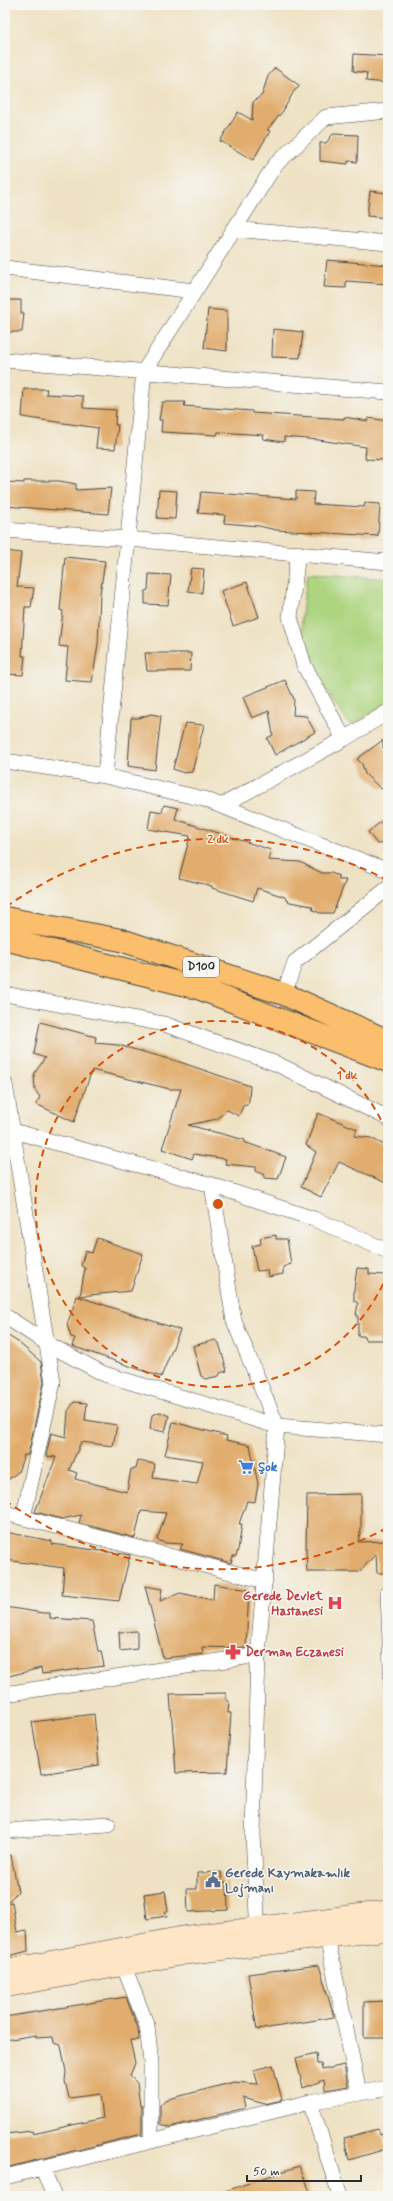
<svg xmlns="http://www.w3.org/2000/svg" width="393" height="2201" font-family="Mynerve,sans-serif">
	<rect width="100%" height="100%" fill="#f6f6f2"/>
	<filter id="ink" filterUnits="userSpaceOnUse"><feTurbulence type="fractalNoise" baseFrequency=".025" numOctaves="2"/><feDisplacementMap in="SourceGraphic" scale="8" xChannelSelector="R" yChannelSelector="G"/><feConvolveMatrix kernelMatrix="1 2 1 2 8 2 1 2 1" color-interpolation-filters="sRGB"/></filter>
	<filter id="wash" filterUnits="userSpaceOnUse"><feTurbulence type="fractalNoise" baseFrequency=".012" numOctaves="4" result="noise"/><feDisplacementMap in="SourceGraphic" scale="16" xChannelSelector="R" yChannelSelector="G"/><feGaussianBlur stdDeviation="0.9" result="paint"/><feColorMatrix in="noise" values="0 0 0 0 0 0 0 0 0 0 0 0 0 0 0 0 0 1.4 0 .05"/><feComposite in="paint" operator="in"/></filter>
	<g filter="url(#wash)">
		<rect width="100%" height="100%" fill="#efe2c4"/>
		<!-- green -->
		<path fill="#add47f" stroke="#6c8055" d="M308,573L388,579V703L354,724L348,723C333,699 308,667 303,640C299,619 305,594 308,573Z"/>
		<g id="blocks">
			<!-- building -->
			<path fill="#e1ad6e" d="M354,54L388,56V83L366,81L367,73L353,71Z
				M275,68L300,86L294,91L283,111L267,130L270,131L253,160L220,141L238,112L252,120L253,102L262,95L268,76Z
				M333,134L358,135L357,162L348,161V164L320,161V143H326Z
				M370,191L388,193V218L367,216Z
				M327,260L388,265V284L346,281V288L324,287Z
				M5,300H21V313H24L22,332H5Z
				M208,309L227,311V351L204,348Z
				M273,329L303,332L300,358L272,357Z
				M24,389H47L46,394L83,396V408L116,410L115,425H118L115,449L96,448L98,428L22,417Z
				M162,402H185L184,406L252,411V413L344,419V417L368,421V418L388,421V451H386V460L365,459L366,447L319,440L284,437V442L263,439L264,435L218,432L217,435L161,432L162,420H159Z
				M24,481H60L76,484V490L111,488L108,514L5,506V482L24,483Z
				M159,490L177,491L175,519L157,518Z
				M296,491L314,492L313,504L364,507L365,503L380,504L378,536L276,530L259,526L224,523L225,515L198,513L201,492L296,499Z
				M5,551L21,553L17,587L34,588L31,607H25L22,656H25L23,675L5,674Z
				M65,557L105,561L100,594L98,644L92,682L65,680L68,647L59,646L63,611L60,610Z
				M191,568L204,569L202,593L188,591Z
				M149,574L171,575L168,605L145,604V591L148,590Z
				M247,582L259,617L233,626L221,591Z
				M145,653H191L190,671H147Z
				M285,680L294,699L293,715L306,716L315,732L275,755L267,738L273,735L269,711L252,718L243,697Z
				M151,714L161,716L155,770L128,766L131,718H139Z
				M185,723L204,725L192,772L184,773L173,769Z
				M383,740V748L388,750V785L381,789L365,774L362,764L357,759Z
				M164,805L178,808L175,819L271,850L268,860L300,862L322,873H331L339,876V880H346L333,913H320L313,910L312,906L290,902L286,900L285,897L257,888L253,901L212,888V886L179,878L190,836L148,829L151,810L162,812Z
				M388,816V843L377,844L368,832Z
				M40,1022L96,1037L95,1043L118,1045L177,1061L250,1086L249,1101L247,1105L243,1106L239,1116L227,1110L217,1119L188,1125L245,1140L244,1142L286,1157L278,1179L264,1178V1175L256,1171V1167L225,1164L226,1159L194,1154L192,1159L162,1149L181,1089H170L92,1070L74,1122L36,1104L40,1097L35,1090L34,1074L45,1058L34,1054Z
				M318,1113L357,1129L354,1136L371,1138L388,1147V1184L339,1162L321,1197L301,1187L316,1152L306,1145Z
				M276,1235V1239H287L291,1264L283,1267V1274L268,1277L267,1270L257,1271L252,1246L261,1244L260,1238Z
				M97,1238L143,1254L131,1291L80,1296L85,1268L81,1266L85,1251L92,1253Z
				M357,1268L369,1269V1274L385,1275V1279H388L386,1324L383,1340H365L364,1336H358V1315H356L358,1303L354,1301V1289Z
				M77,1296L180,1330L161,1377L72,1346L75,1338L71,1337L67,1325Z
				M5,1334L18,1342L41,1362L44,1382L28,1455H24L18,1472L5,1482Z
				M215,1340L219,1343L227,1371L220,1373L219,1376L205,1379L201,1376L193,1346Z
				M74,1402L87,1403L85,1420L117,1425L113,1446L81,1442L69,1470L77,1473L75,1479L127,1492L131,1469H136L138,1461L155,1464L153,1478L197,1484L203,1461L165,1455L173,1422L227,1436L226,1440L250,1445L258,1484L255,1502L247,1501L239,1524H242L238,1550L236,1556H233L231,1563L180,1549L183,1544L166,1543L157,1540L166,1513L141,1511L135,1538L79,1523L81,1515L62,1519L35,1512L56,1457L46,1456L51,1433L66,1437L68,1411Z
				M160,1412L169,1416L165,1432L150,1429L152,1415Z
				M361,1494V1529L358,1542L388,1541V1573H377L376,1554L359,1572H307L306,1551L307,1495Z
				M5,1532L52,1541V1544L130,1555L119,1601L62,1595L64,1568L5,1560Z
				M214,1584L249,1590L246,1648L202,1647L203,1654L163,1658L145,1586L162,1589L160,1601L180,1593L213,1600Z
				M5,1607L43,1613H50V1618L92,1621L98,1651H101L104,1666L42,1674L41,1668L5,1677Z
				M137,1631V1649L120,1651L119,1632Z
				M226,1693V1700L229,1701L228,1713H231L227,1772L176,1773L170,1694Z
				M94,1714L99,1765L41,1774L32,1722Z
				M11,1855L18,1892L6,1903L12,1902L17,1932L27,1930L28,1951L5,1957V1856Z
				M221,1872L222,1882H227L228,1910L188,1912L187,1889H197V1873Z
				M165,1891L168,1912H165L167,1916L147,1919L144,1894Z
				M319,1965L334,2017L257,2030L248,1974Z
				M126,1997L138,2028L139,2040H130L135,2063L130,2076L137,2083L140,2106H142V2134L5,2168V2134L32,2131L33,2134L103,2118L100,2094L69,2098L65,2081L66,2072L61,2045L54,2043L53,2037L36,2038V2035L5,2040V2017Z
				M388,2001V2038H364V2002Z
				M316,2053L317,2064H321L322,2070L344,2065L348,2086L325,2090L324,2080L303,2088L296,2058Z
				M273,2065L282,2100L265,2104L243,2098L245,2108L170,2127L160,2124V2105L165,2100L234,2082L258,2084L254,2070Z
				M378,2129L379,2135L382,2134L386,2149L349,2160L344,2138Z
				M299,2166L312,2196H217V2194Z"/>
		</g>
	</g>
	<g filter="url(#ink)">
		<use href="#blocks" fill-opacity="0" stroke="#484642" stroke-width="1"/>
		<g fill="none" stroke-linecap="round" stroke-linejoin="round">
			<defs>
				<path id="lane" d="M388,1590L384,1591L388,1691"/>
				<path id="street" d="M233,229L388,243
					M5,268L194,291
					M5,360L388,392
					M5,530L128,539L388,562
					M298,553L290,617L304,665L344,739
					M5,761L105,776L204,799L388,871
					M105,776L144,371L275,165L326,117L388,111
					M221,806L344,739L388,712
					M5,994L164,1024L277,1064L388,1118
					M284,994L295,962L388,888
					M5,1084L53,1382L23,1518
					M13,1131L212,1185L314,1219L388,1251
					M212,1185L234,1321L277,1426L258,1655L253,1834L258,1936
					M5,1316L48,1344L104,1374L277,1426L388,1435
					M5,1513L265,1581
					M5,1694L258,1655
					M5,1831L108,1824
					M325,1927L359,2093
					M123,1964L147,2026L151,2063V2141
					M310,2102L340,2196
					M42,2167L54,2196
					M5,2177L310,2102L388,2088"/>
				<path id="secondary" d="M5,1970L182,1937L388,1911
					M5,1987L185,1954L388,1930"/>
				<path id="highway" d="M5,918L121,940L284,994L388,1041
					M5,939L198,988L388,1061"/>
			</defs>
			<!-- lane casing -->
			<use href="#lane" stroke="#484642" stroke-width="8"/>
			<!-- street casing -->
			<use href="#street" stroke="#484642" stroke-width="16"/>
			<!-- secondary casing -->
			<use href="#secondary" stroke="#484642" stroke-width="22"/>
			<!-- highway casing -->
			<use href="#highway" stroke="#484642" stroke-width="24"/>
			<!-- lane -->
			<use href="#lane" stroke="#fff" stroke-width="7"/>
			<!-- street -->
			<use href="#street" stroke="#fff" stroke-width="15"/>
			<!-- secondary -->
			<use href="#secondary" stroke="#fde5c5" stroke-width="21"/>
			<!-- highway -->
			<use href="#highway" stroke="#fabe6d" stroke-width="22"/>
		</g>
	</g>
	<!-- distance rings -->
	<g fill="none" stroke="#d5540f" stroke-width="2" stroke-dasharray="7 5">
		<path d="M388 1273A183 183 0 1 1 388 1135"/>
		<path d="M387 1528A365 365 0 0 1 6 1501M6 907A365 365 0 0 1 387 880"/>
	</g>
	<!-- icons -->
	<defs>
		<symbol id="supermarket-bare" viewBox="-9 -9 18 18"><path d="M-6-5.5h2.5l.6 2H6L4.5 2H-2.5L-4.4-4H-6ZM-1.5 3.2a1.3 1.3 0 1 0 .1 0ZM3 3.2a1.3 1.3 0 1 0 .1 0Z" fill="#3f7fe0" stroke="#f6f6f2" stroke-width="2.5" paint-order="stroke"/></symbol>
		<symbol id="hospital-bare" viewBox="-9 -9 18 18"><path d="M-5-5h3v3.5h4V-5h3V5h-3V1.5h-4V5h-3Z" fill="#e0444e" stroke="#f6f6f2" stroke-width="2.5" paint-order="stroke"/></symbol>
		<symbol id="pharmacy-bare" viewBox="-9 -9 18 18"><path d="M-2-6h4v4h4v4h-4v4h-4v-4h-4v-4h4Z" fill="#e0444e" stroke="#f6f6f2" stroke-width="2.5" paint-order="stroke"/></symbol>
		<symbol id="civic-bare" viewBox="-9 -9 18 18"><path d="M-.6-6.5H3V-4.5H.6V-3L4-1V1h2V6H-6V1h2V-1L-.6-3ZM-1.2 2.5V6h2.4V2.5Z" fill="#5c6f8a" stroke="#f6f6f2" stroke-width="2.5" paint-order="stroke"/></symbol>
	</defs>
	<g fill-rule="evenodd">
		<use href="#supermarket-bare" x="235" y="1456" width="22" height="22"/>
		<use href="#hospital-bare" x="324" y="1592" width="22" height="22"/>
		<use href="#pharmacy-bare" x="222" y="1641" width="22" height="22"/>
		<use href="#civic-bare" x="202" y="1869" width="22" height="22"/>
	</g>
	<g text-anchor="middle" dominant-baseline="central" stroke-width="3" stroke-linejoin="round" paint-order="stroke">
		<!-- shield labels -->
		<rect fill="#f6f6f2" stroke="#686867" stroke-width="1" x="183" y="957" width="36" height="20" rx="3"/>
		<g font-size="12" font-weight="bold" fill="#2b2b2b">
			<text x="201" y="967">D100</text>
		</g>
		<!-- shop labels -->
		<g font-size="13" font-weight="bold" fill="#366cbe" stroke="#f6f6f2" text-anchor="start">
			<text x="258" y="1467">Şok</text>
		</g>
		<!-- health labels -->
		<g font-size="13" font-weight="bold" fill="#be3a42" stroke="#f6f6f2" text-anchor="end">
			<text x="323" y="1596">Gerede Devlet<tspan x="323" dy="15">Hastanesi</tspan></text>
			<text x="245" y="1652" text-anchor="start">Derman Eczanesi</text>
		</g>
		<!-- service labels -->
		<g font-size="13" font-weight="bold" fill="#4e5e75" stroke="#f6f6f2" text-anchor="start">
			<text x="225" y="1873">Gerede Kaymakamlık<tspan x="225" dy="15">Lojmanı</tspan></text>
		</g>
	</g>
	<circle cx="218" cy="1204" r="6" fill="#d5540f" stroke="#f6f6f2" stroke-width="2"/>
	<g font-size="12" text-anchor="middle" font-weight="bold" fill="#d5540f" stroke="#f6f6f2" stroke-width="3" stroke-linejoin="round" paint-order="stroke">
		<text x="218" y="843">2 dk</text>
		<text x="347" y="1079">1 dk</text>
	</g>
	<!-- margin -->
	<rect width="393" height="2201" fill="none" stroke="#f6f6f2" stroke-width="20"/>
	<!-- scale -->
	<path d="M247 2175v6h114v-6" fill="none" stroke="#2b2b2b" stroke-width="2"/>
	<text x="253" y="2175" font-size="12" fill="#2b2b2b" stroke="#f6f6f2" stroke-width="3" paint-order="stroke">50 m</text>
</svg>
